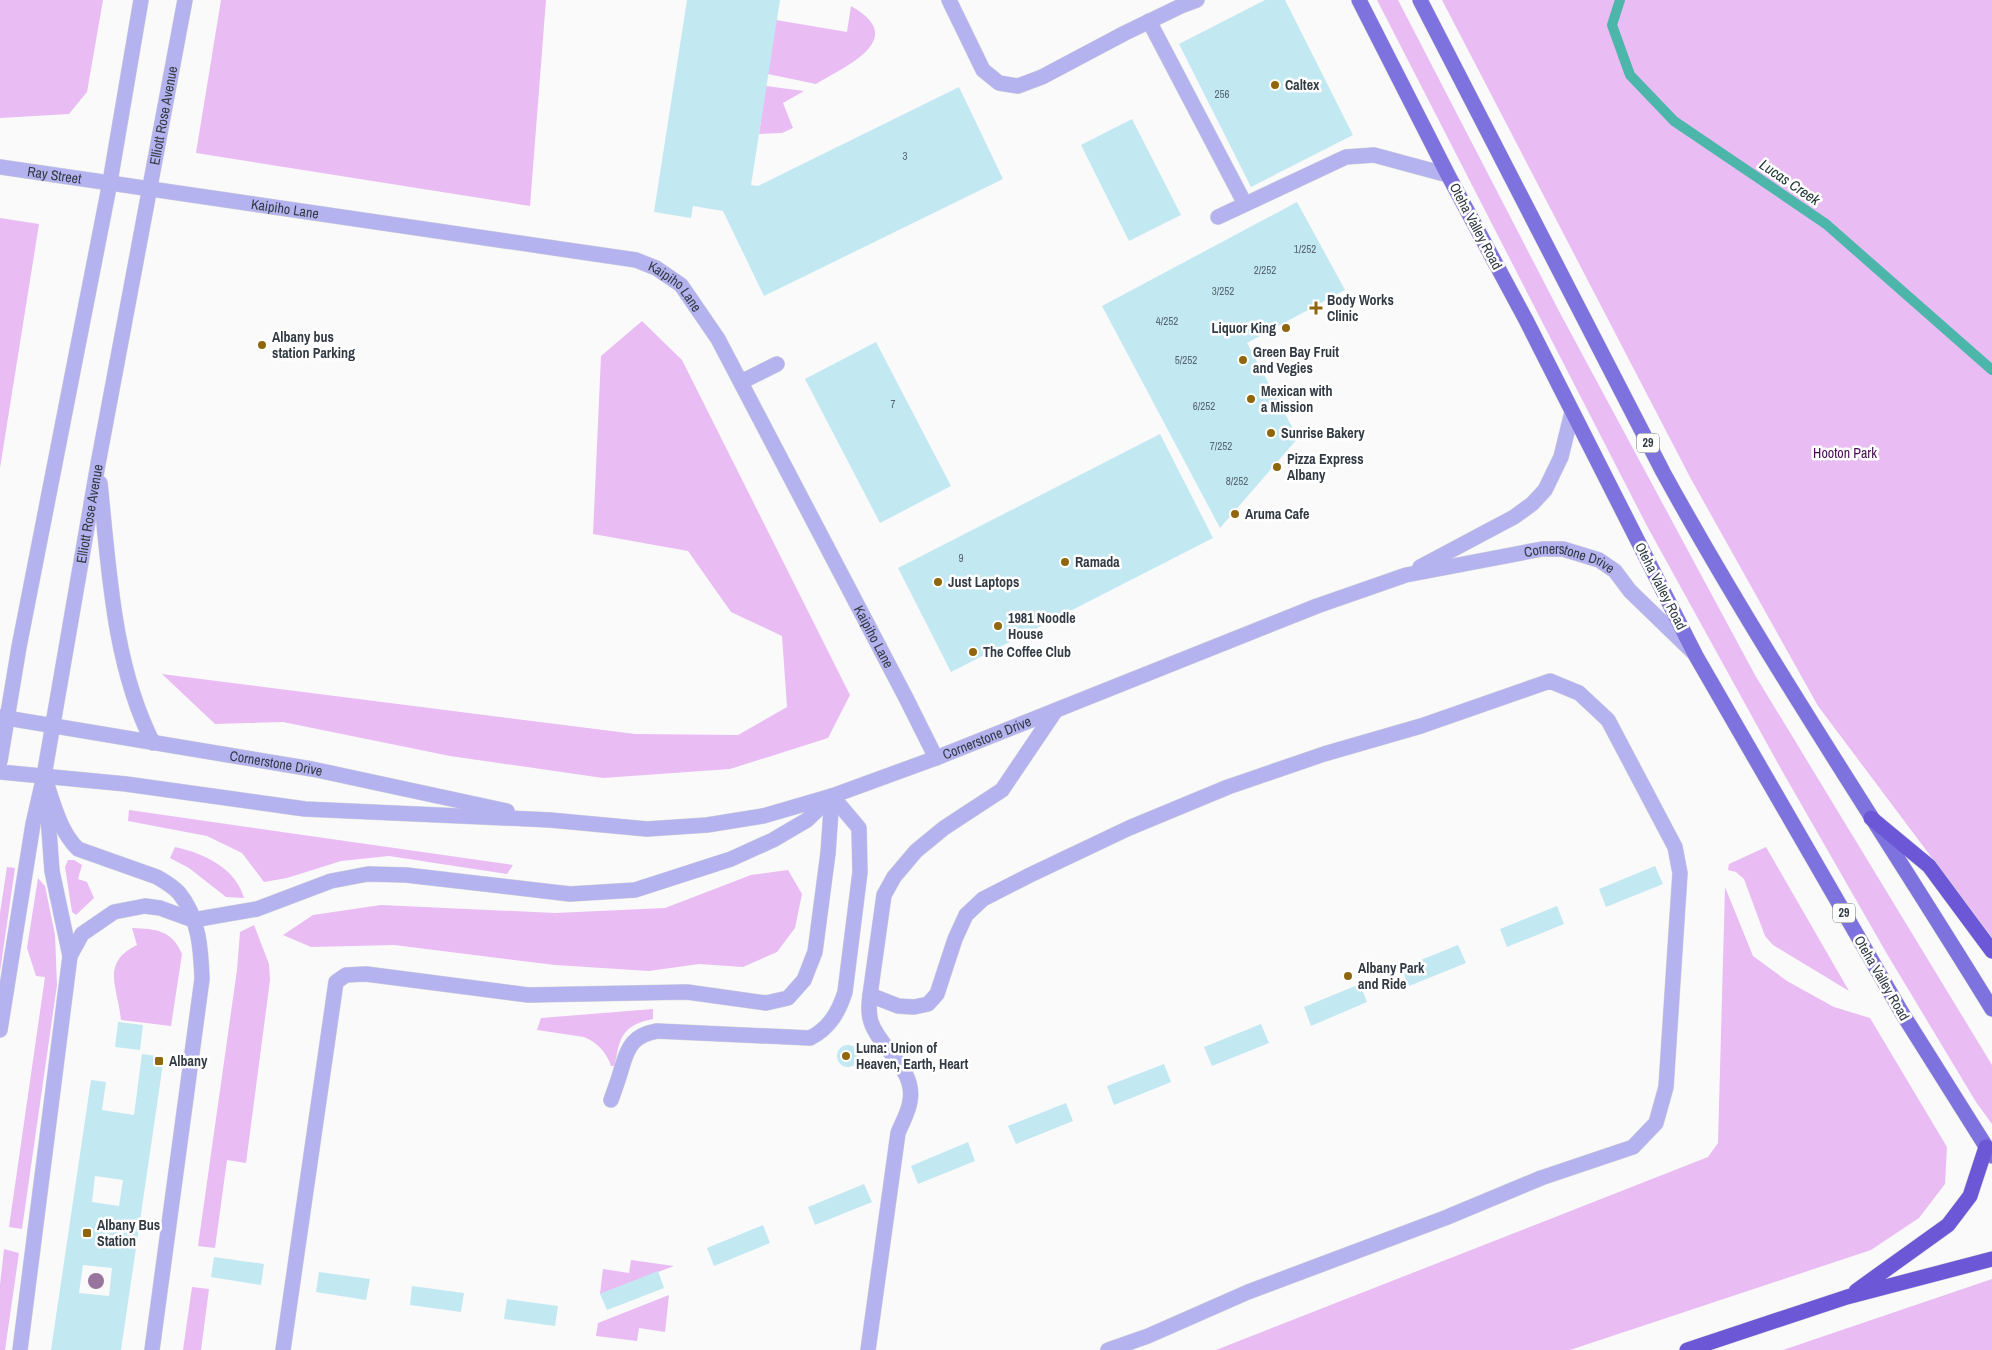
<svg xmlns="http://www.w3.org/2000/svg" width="1992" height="1350" font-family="'Archivo Narrow',sans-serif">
	<rect width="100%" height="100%" fill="#fafafa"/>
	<!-- green -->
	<path fill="#e9bcf3" d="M0,0H103L87,92L69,114L0,118Z
		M221,0H546L530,206L196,153Z
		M1377,0H1398L1560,313L1755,675L1992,1065V1124L1976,1102L1887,954L1781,769L1647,526Z
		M1442,0H1992V938L1818,706L1691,479Z
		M851,6C910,39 846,66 816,84L768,74L776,20L847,32Z
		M766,86L804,91L783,103L793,128L782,133L759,134Z
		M0,218L39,224L0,468Z
		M642,321L682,360L850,695L828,738L730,769L603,778L450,756L283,722L215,724L162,674L635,734L738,735L787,707L782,636L731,612L688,551L593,534L601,356Z
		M129,810L513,865L507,874L389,856L341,861L287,878L264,882L242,853L207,836L128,821Z
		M175,847C203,853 236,868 244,898L226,897L189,868L170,858Z
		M1766,847L1849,991L1773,945L1765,936L1744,879L1736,872L1728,870L1729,864Z
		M68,860H74L82,865L78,879L87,882L94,898L76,915L72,912L65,867Z
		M7,867L15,868L0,972V913Z
		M788,870L802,894L795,928L777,952L743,967L699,964L649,971L555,965L394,945L311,947L283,935L313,915L381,905L555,913L665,908L751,875Z
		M38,878L45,886L55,935L57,985L22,1229L9,1227L45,977L36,976L27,948Z
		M1725,887L1753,956L1787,981L1834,1007L1870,1018L1947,1147L1945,1184L1919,1218L1871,1250L1570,1350H1216L1708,1157L1718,1143Z
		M254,925L269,964L270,980L246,1163L227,1160L215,1248L198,1246L237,970L240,932Z
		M132,928C156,929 172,930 182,954L171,1026L121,1020C118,988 100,963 137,945Z
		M653,1009V1019C623,1025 619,1037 615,1066H611C607,1053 597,1042 584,1037L537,1030L541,1018Z
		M4,1249L19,1253L5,1350H0V1285Z
		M631,1260L674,1266L600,1294L603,1269L629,1273Z
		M1992,1279V1350H1783Z
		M192,1287L209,1289L201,1350H183Z
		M669,1295L665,1332L639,1328L637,1341L596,1336L598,1323Z"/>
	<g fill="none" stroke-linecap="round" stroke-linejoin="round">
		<!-- stream -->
		<path stroke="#4cb6aa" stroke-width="10" d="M1620,0L1612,25L1630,75L1674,121L1826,224L1992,370"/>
	</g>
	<!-- building -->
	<path fill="#c2e8f2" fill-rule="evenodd" d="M687,0H780L751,185L758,186L959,87L1003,179L764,296L723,211L693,206L691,218L654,212Z
		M1265,0H1285L1353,135L1251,187L1179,44Z
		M1132,119L1181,215L1129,241L1081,145Z
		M1297,202L1345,290L1247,343L1298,438L1220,528L1102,306Z
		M876,342L951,486L880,523L805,379Z
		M1160,434L1213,538L951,672L898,568Z
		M1655,866L1663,884L1606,907L1599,889Z
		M1557,906L1564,924L1507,947L1500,929Z
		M1458,945L1466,963L1409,986L1401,968Z
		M1360,984L1367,1002L1311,1026L1304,1007Z
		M118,1022L143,1025L140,1050L115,1047Z
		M1261,1024L1269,1043L1212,1066L1204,1047Z
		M837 1056a11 11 0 1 1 22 0a11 11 0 1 1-22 0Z
		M142,1054L164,1057L121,1350H51L91,1080L106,1082L102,1110L134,1115ZM95,1176L123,1180L119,1206L92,1202ZM83,1265L112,1268L109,1296L79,1293Z
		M1164,1064L1171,1082L1114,1105L1107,1086Z
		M1066,1103L1073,1121L1016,1144L1008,1126Z
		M968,1142L975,1161L918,1184L911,1166Z
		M864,1184L872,1202L815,1225L808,1207Z
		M763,1225L770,1243L714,1266L707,1248Z
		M214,1257L264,1264L261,1285L211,1277Z
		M658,1271L664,1288L607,1310L600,1294Z
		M319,1272L370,1279L366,1300L316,1292Z
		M412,1286L464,1293L461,1312L410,1305Z
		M507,1299L558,1306L555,1326L504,1319Z"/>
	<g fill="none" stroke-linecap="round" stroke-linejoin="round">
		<defs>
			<g id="minor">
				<path d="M949,0L983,70L999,83L1018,86L1042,77L1125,33L1181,6L1197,0"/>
				<path d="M1149,21L1245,204"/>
				<path id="s1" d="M0,167L636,260L656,268L681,285L718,339L905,696L936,758"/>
				<path d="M1218,217L1346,157L1374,155L1448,175"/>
				<path d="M741,382L777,364"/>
				<path d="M100,483C109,569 113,664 153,743"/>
				<path d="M1420,567L1514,517L1532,504L1545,490L1561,457L1572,412"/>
				<path d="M1056,710L1002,790L944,828L916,851L894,877L884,895L870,995L898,1006L914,1007L928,1004L937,994L955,939L966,915L983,899L1030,875L1129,828L1228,787L1324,754L1421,726L1550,681L1579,693L1608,720L1675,847L1680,873L1666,1087L1656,1123L1633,1147L1541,1178L1445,1218L1248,1292L1148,1336L1108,1350"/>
				<path id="s2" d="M0,717L312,769L507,811"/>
				<path d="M0,761L19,647L110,182L141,0"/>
				<path id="s3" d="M0,772L126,784L305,809L550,820L647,829L707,825L763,816L832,796L936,758L1317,606L1406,575L1542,549H1563L1599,560L1615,571L1630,591L1694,653"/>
				<path d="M44,776C53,801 59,831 78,849L157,877C164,881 173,886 179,893C199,917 201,950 202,979L152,1350"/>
				<path d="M47,803L52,871L70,956"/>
				<path id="s4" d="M0,1030L33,824L44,776L98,464L185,0"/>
				<path d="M611,1100C615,1089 619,1078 622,1067C628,1046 634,1035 657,1031L810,1038C830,1028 839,1011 845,992L860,872L859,828L832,796"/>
				<path d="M20,1350L70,956L82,934L114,912L145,906L160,908L193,920L257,909L331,881L368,874L406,875L570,894L635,890L731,859L773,840L807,820L830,798"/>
				<path d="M283,1350L336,982L346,975L366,974L528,995L687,992L766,1003L788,998L804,980L815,952L828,853L832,796"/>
				<path d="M868,1350L898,1133C902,1123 909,1111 910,1101C916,1069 880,1049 871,1022C868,1013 869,1004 870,995"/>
			</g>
			<path id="major" d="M1359,0L1448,175L1526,320L1696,656L1902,1013L1992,1156
				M1420,0L1663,472C1764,656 1882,830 1992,1009"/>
			<path id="highway" d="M1871,818L1929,866L1992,951
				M1856,1291L1948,1225L1970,1196L1986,1147
				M1687,1350L1847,1297L1992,1259"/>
		</defs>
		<!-- minor casing -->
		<use href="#minor" stroke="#d6d8d9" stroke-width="16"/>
		<!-- major casing -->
		<use href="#major" stroke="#d6d8d9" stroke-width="16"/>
		<!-- highway casing -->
		<use href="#highway" stroke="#d6d8d9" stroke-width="16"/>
		<!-- minor -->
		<use href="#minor" stroke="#b5b3ef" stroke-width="15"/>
		<!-- major -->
		<use href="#major" stroke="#7e72de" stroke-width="15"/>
		<!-- highway -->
		<use href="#highway" stroke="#6c57d7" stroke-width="15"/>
	</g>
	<!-- trees -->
	<circle fill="#97759d" cx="96" cy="1281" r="8"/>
	<!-- markers -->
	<g fill="#8f660c" stroke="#fff" stroke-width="2">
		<circle cx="1275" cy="85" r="5"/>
		<path d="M1313.5 300.5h5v5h5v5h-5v5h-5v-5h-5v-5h5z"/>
		<circle cx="1286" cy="328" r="5"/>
		<circle cx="262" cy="345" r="5"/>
		<circle cx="1243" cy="360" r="5"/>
		<circle cx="1251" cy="399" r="5"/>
		<circle cx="1271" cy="433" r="5"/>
		<circle cx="1277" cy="467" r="5"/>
		<circle cx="1235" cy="514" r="5"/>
		<circle cx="1065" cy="562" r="5"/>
		<circle cx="938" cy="582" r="5"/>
		<circle cx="998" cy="626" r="5"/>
		<circle cx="973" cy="652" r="5"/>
		<circle cx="1348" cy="976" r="5"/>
		<circle cx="846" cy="1056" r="5"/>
		<rect x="154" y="1056" width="10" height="10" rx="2.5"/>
		<rect x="82" y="1228" width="10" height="10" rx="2.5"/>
	</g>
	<g text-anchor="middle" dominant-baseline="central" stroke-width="5" stroke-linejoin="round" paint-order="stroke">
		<!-- number labels -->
		<g font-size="11" fill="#566670">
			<text x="1222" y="94">256</text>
			<text x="905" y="156">3</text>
			<text x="1305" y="249">1/252</text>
			<text x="1265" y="270">2/252</text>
			<text x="1223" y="291">3/252</text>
			<text x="1167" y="321">4/252</text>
			<text x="1186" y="360">5/252</text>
			<text x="893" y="404">7</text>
			<text x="1204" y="406">6/252</text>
			<text x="1221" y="446">7/252</text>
			<text x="1237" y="481">8/252</text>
			<text x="961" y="558">9</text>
		</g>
		<!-- shield labels -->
		<g fill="#fff" stroke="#70767c" stroke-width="1">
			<rect x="1637" y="433.5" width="22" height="19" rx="4"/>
			<rect x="1833" y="903.5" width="22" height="19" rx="4"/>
		</g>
		<g font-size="12" font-weight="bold" fill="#323b44">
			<text x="1648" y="443">29</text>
			<text x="1844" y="913">29</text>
		</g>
		<!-- poi labels -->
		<g font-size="14" font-weight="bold" fill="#323b44" stroke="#fff" text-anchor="start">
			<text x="1285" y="85">Caltex</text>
			<text x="1327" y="300">Body Works<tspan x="1327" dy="16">Clinic</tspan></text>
			<text x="1276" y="328" text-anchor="end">Liquor King</text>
			<text x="272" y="337">Albany bus<tspan x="272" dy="16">station Parking</tspan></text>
			<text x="1253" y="352">Green Bay Fruit<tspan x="1253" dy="16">and Vegies</tspan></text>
			<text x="1261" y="391">Mexican with<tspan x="1261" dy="16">a Mission</tspan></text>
			<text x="1281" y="433">Sunrise Bakery</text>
			<text x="1287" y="459">Pizza Express<tspan x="1287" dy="16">Albany</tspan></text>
			<text x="1245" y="514">Aruma Cafe</text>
			<text x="1075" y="562">Ramada</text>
			<text x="948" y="582">Just Laptops</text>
			<text x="1008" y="618">1981 Noodle<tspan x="1008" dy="16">House</tspan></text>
			<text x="983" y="652">The Coffee Club</text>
			<text x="1358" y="968">Albany Park<tspan x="1358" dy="16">and Ride</tspan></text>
			<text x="856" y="1048">Luna: Union of<tspan x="856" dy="16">Heaven, Earth, Heart</tspan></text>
			<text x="169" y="1061">Albany</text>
			<text x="97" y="1225">Albany Bus<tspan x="97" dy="16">Station</tspan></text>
		</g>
		<!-- street labels -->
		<g font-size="14" fill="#323b44" stroke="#fff">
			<text stroke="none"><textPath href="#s4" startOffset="929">Elliott Rose Avenue</textPath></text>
			<text stroke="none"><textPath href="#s1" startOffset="55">Ray Street</textPath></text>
			<text stroke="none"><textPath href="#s1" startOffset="288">Kaipiho Lane</textPath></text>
			<text transform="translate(1476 226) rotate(62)">Oteha Valley Road</text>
			<text stroke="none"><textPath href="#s1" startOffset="691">Kaipiho Lane</textPath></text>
			<text stroke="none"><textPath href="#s4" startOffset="524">Elliott Rose Avenue</textPath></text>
			<text stroke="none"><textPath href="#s3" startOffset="1621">Cornerstone Drive</textPath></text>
			<text transform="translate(1661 586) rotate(63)">Oteha Valley Road</text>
			<text stroke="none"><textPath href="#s1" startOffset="1096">Kaipiho Lane</textPath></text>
			<text stroke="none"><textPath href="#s3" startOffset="1004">Cornerstone Drive</textPath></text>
			<text stroke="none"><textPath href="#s2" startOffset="280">Cornerstone Drive</textPath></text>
			<text transform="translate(1882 978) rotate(60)">Oteha Valley Road</text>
		</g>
		<!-- park labels -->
		<g font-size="14" fill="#460951" stroke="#fff">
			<text x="1845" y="453">Hooton Park</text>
		</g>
		<!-- water labels -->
		<g font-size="15" font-style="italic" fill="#1e3632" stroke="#fff">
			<text transform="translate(1790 182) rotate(34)">Lucas Creek</text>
		</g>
	</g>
</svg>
